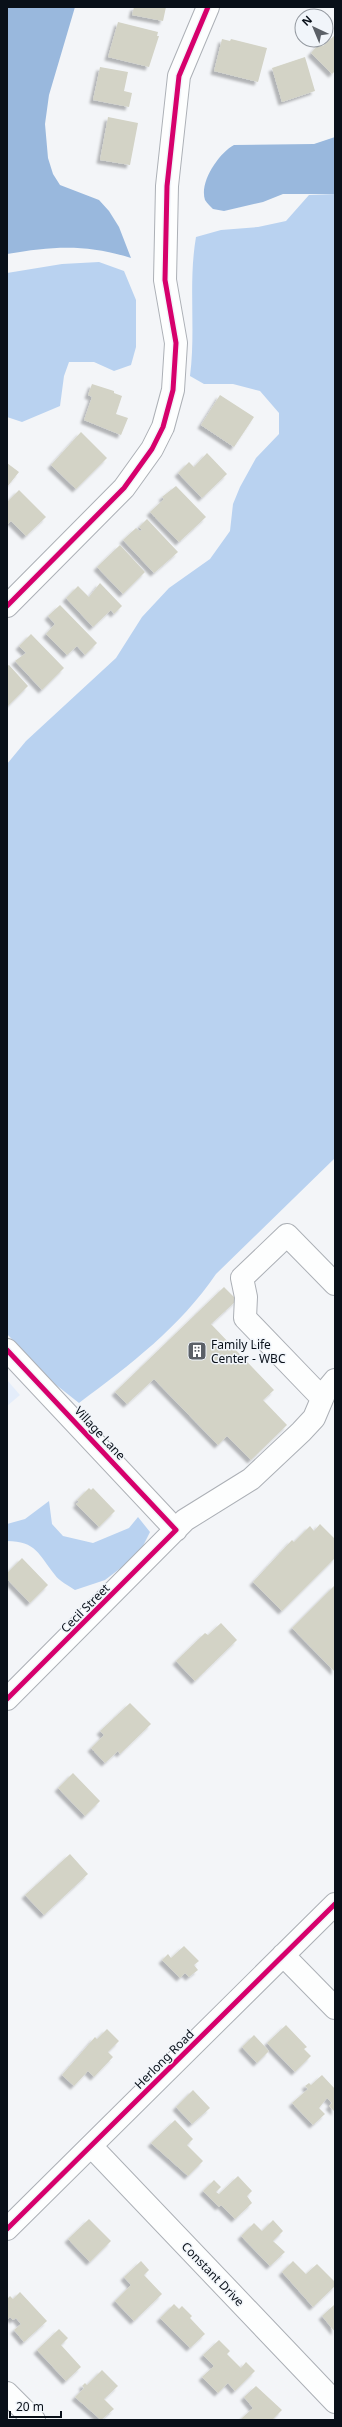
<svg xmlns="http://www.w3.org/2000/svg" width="342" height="2427" font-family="'Noto Sans',sans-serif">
	<defs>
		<filter id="shadow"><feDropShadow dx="-3.5" dy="3.5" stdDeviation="1" flood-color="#0004"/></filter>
	</defs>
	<rect width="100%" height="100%" fill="#f3f5f8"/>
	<!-- green -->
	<path fill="#e4edfa" d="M7,1380L20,1395L7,1406Z"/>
	<!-- forest -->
	<path fill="#b9d2f0" d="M335,194V1158L216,1274C180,1327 130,1365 79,1403L55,1384L7,1334V764L26,741L116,658L142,617L169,588L210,559L230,531L233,504L240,487L256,458L279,434V413L260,391L233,384H204L190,376C196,330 188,283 196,237L221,230L258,227L286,221L309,195Z
		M99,262L124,271L136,300V347L131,365L114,371L94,362H69L64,376L60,406L22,422L7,417V273L62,264Z
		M49,1501L52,1524L63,1536L93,1543L129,1528L138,1517L150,1532L139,1554L105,1580L75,1590C69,1586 59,1581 55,1575C39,1555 36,1541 7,1541V1524L25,1519Z"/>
	<!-- water -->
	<path fill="#99b8dd" d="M7,7H75L49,95L45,124L48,158L53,174L60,185L99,200L109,211L119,227L131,258C86,244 54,246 7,254Z
		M335,137V194H283L263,202L224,211L213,209C211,207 207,203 205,200C199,182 219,153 234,145L314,144Z"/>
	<!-- building -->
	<path fill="#d3d3c6" filter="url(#shadow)" d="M134,7H166L163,21L132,15Z
		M118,22L158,32L157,36H159L149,67L108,57Z
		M335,35V71L332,74L311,53L320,43L323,46Z
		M222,39L230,41L231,39L267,48L258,82L214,71Z
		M305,57L315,91L282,102L272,68Z
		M100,67L128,72L124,91L132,93L129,107L93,100Z
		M108,117L138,123L130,165L100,160Z
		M92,384L114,391V393L122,396L116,414L128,418L121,435L84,420L92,397L88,395Z
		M220,395L254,417L234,447L201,425Z
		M81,432L107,458L76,489L51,465Z
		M207,453L227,474L202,498L178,473L189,462L194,467Z
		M7,463L19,472L7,487Z
		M176,486L206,517L179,542L150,512L164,499L162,497Z
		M19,490L46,517L26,536L11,521L7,525V502Z
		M147,519L178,552L154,573L123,540L136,528L140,531L142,530L139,527Z
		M120,545L145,572L123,594L97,567Z
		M100,583L122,606L114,614L111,610L93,627L66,598L78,586L89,597Z
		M60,605L97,643L85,655L77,646L67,655L46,634L55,624L48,616Z
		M31,634L64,668L42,690L15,661L26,653L19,646Z
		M9,665L28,686L7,707V666Z
		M224,1287L237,1300L211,1324L274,1390L263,1400L287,1425L251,1460L227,1436L218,1445L154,1379L127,1404L115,1392Z
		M89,1488L91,1490L93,1488L115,1511L99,1527L76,1504L79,1502L77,1500Z
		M320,1524L335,1539V1558L282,1611L253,1582L292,1540L294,1542L310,1526L314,1531Z
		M22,1558L48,1585L30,1603L7,1579V1573Z
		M335,1585V1672L292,1628Z
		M221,1623L237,1640L195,1681L176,1661L205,1633L208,1635Z
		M130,1703L151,1724L120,1754L118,1751L105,1763L91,1748L104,1735L100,1731Z
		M73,1773L100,1801L85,1816L58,1788Z
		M70,1854L88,1874L44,1915L25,1895Z
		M184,1946L199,1961L194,1965L198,1970L189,1977L185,1973L180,1978L162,1960L168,1954L171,1958Z
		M286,2025L307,2047L304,2049L311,2056L295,2072L267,2043Z
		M107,2029L119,2041L108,2052L113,2057L94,2077L88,2071L74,2086L62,2075L95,2037L97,2039Z
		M254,2035L269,2051L257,2063L242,2047Z
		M322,2075L335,2089V2112L329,2106L332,2103L327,2098L319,2108L325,2114L313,2125L292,2103L308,2089L305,2086L309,2083L311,2085Z
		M193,2090L210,2108L192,2124L176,2107Z
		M175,2120L193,2139L187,2145L203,2161L188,2176L151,2143Z
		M238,2176L252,2191L247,2196L252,2203L235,2219L221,2205L219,2207L203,2191L214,2180L221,2187L216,2192L219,2194Z
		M89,2219L111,2241L90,2262L68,2239Z
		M273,2220L283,2231L273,2241L285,2252L270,2266L241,2236L254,2223L262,2231Z
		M141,2261L149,2270L144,2275L162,2294L134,2321L115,2301L131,2285L124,2277Z
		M293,2261L306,2274L317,2264L335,2282V2286L313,2307L282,2272Z
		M20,2292L47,2321L24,2342L14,2330L21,2324L16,2318L13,2320L10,2317L7,2320V2299L10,2296L13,2299Z
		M174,2304L179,2309L182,2306L192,2316L190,2318L205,2334L190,2348L160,2318Z
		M334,2305L335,2306V2332L322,2316Z
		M59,2329L68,2338L61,2345L81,2367L66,2381L37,2350Z
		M219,2340L230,2351L227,2354L241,2368L246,2362L255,2371L235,2391L228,2383L218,2393L202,2377L214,2366L203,2355Z
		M102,2370L118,2386L104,2399L114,2409L101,2420L75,2397L84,2388L82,2386L85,2383L87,2385Z
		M256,2386L282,2410L272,2420L241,2419L253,2408L244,2397Z"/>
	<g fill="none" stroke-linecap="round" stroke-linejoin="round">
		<defs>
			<path id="minor" d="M7,606L124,488L152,449L163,427L173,390L176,343L165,280L167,186L179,76L208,7
				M7,1350L176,1530
				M322,1398L245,1318L246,1297L242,1278L287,1235L335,1284
				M7,1699L185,1520L251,1479L301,1432L314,1418L325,1392L335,1380
				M283,1955L335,2008
				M91,2146L335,2402
				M7,2229L335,1904
				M7,2393L34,2420"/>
		</defs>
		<!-- minor casing -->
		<use href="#minor" stroke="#acb0b6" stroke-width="24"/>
		<!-- minor -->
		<use href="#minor" stroke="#fdfefe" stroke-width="22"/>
		<defs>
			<path id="cycleway" d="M7,606L124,488L152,449L163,427L173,390L176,343L165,280L167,186L179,76L208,7
				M7,1350L176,1530L7,1699
				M7,2229L335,1904"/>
		</defs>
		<!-- cycleway casing -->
		<use href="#cycleway" stroke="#f1f5fa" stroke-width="8"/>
		<!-- cycleway -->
		<use href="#cycleway" stroke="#d6006c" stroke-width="5"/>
	</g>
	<!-- icons -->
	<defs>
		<symbol id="building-square" viewBox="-11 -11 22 22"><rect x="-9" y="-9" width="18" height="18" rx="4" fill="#5b6067" stroke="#f1f5fa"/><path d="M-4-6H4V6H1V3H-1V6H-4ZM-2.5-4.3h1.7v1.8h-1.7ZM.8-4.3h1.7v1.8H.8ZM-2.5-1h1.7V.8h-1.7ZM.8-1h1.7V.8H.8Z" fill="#fff"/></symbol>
	</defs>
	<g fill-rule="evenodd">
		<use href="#building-square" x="186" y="1340" width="22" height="22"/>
	</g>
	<g text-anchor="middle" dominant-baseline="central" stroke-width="3" stroke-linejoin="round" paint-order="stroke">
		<!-- poi labels -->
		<g font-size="12" fill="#091019" stroke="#f1f5fa" text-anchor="start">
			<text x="211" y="1344">Family Life<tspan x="211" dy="14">Center - WBC</tspan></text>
		</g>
		<!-- street labels -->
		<g font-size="12" fill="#091019" stroke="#f1f5fa">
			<text transform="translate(100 1433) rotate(47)">Village Lane</text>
			<text transform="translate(85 1608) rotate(-45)">Cecil Street</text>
			<text transform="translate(164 2059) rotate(-45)">Herlong Road</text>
			<text transform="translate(213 2274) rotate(46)">Constant Drive</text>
		</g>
	</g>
	<!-- border -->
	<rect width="342" height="2427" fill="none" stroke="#091019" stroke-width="16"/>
	<!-- north arrow -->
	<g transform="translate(314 28) rotate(316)"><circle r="19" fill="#f1f5fa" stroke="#9499a0"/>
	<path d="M0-3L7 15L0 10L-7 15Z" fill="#5b6067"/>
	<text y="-6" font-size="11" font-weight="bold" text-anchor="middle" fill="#091019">N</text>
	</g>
	<!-- scale -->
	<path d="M10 2411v6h51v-6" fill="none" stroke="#091019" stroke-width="2"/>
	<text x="16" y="2411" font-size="12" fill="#091019" stroke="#f1f5fa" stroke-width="3" paint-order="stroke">20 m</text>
</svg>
